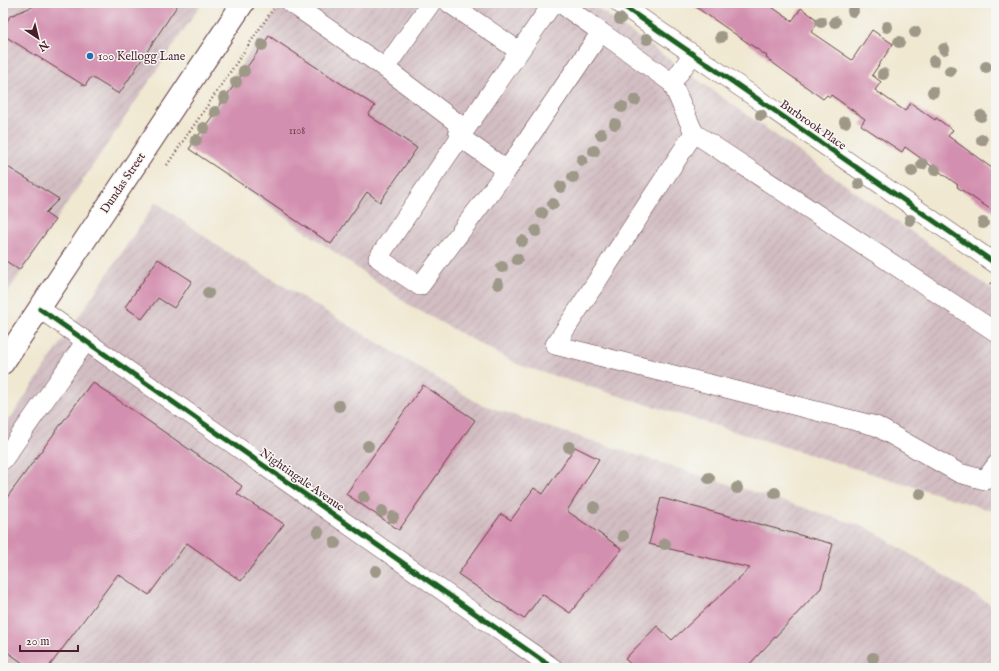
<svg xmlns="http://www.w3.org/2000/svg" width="999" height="671" font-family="'IM FELL English',serif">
	<defs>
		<pattern id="industrial-furrows" width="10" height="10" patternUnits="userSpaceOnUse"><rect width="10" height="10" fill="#d2bec2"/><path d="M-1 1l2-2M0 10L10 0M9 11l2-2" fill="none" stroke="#b6a3a7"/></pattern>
	</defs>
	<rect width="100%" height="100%" fill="#f6f6f2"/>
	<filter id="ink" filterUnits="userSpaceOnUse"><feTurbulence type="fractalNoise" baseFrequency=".025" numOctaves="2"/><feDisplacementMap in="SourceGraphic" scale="8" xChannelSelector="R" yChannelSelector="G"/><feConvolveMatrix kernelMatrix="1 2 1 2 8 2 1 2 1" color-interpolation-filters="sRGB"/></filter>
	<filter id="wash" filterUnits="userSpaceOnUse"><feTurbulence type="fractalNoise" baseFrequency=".012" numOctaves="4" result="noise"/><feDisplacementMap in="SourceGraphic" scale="16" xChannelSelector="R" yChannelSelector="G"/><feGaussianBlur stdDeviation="0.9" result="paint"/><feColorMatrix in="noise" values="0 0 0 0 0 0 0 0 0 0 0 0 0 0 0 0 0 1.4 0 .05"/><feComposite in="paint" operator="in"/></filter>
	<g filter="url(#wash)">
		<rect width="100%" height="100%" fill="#f0e8d1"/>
		<!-- industrial -->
		<path fill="url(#industrial-furrows)" d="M3,3H202L3,299Z
			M281,3H590L996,292V512L519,365L409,305L188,148Z
			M156,202L224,250L478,403L545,426L868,528L996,608V668H3V429Z"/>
		<g id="blocks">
			<!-- building -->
			<path fill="#d38faf" d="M41,3H179L119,94L91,77L85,86L3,35V29L10,16Z
				M690,3H766L792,21L801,8L819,21L811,32L852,60L872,30L893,44L872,75L881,82L875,90L905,111L911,103L935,120L936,118L953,130L948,136L996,171V213L957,187L958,185L905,147L902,152L861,125L865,119L831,95L830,97L827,95L823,99L766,58L767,56Z
				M269,36L375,106L368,115L417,148L380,202L367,192L331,244L189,149Z
				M3,164L59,199L45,213L55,220L19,270L3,259Z
				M158,259L192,281L174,308L158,298L142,319L125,307Z
				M92,382L242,486L237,494L284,524L241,581L187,543L149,595L118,574L48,668H30L3,649V503Z
				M423,385L475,420L399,530L346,494Z
				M575,447L599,459L567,511L622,549L570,613L542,594L524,619L458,574L501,514L511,520L534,488L543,494Z
				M661,498L833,544L821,588L746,668H635L625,659L657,626L672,640L750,568L649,544Z"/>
		</g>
	</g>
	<g filter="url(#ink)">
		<use href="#blocks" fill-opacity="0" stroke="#633d44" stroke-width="1"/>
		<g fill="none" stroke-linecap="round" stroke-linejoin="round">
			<defs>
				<path id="minor" d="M291,3L385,68L456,122L460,137L553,3
					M449,3L519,51
					M619,3L996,264
					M601,32L672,83L694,133L996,332
					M385,68L431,3
					M672,83L693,54
					M694,133L555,345L876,426L959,473L985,480L996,465
					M507,170L420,286L378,258L460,137L507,170L601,32L560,3
					M40,309L553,668
					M3,460L86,341"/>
				<path id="major" d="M3,363L243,3"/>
			</defs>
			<!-- minor casing -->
			<use href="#minor" stroke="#633d44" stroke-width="20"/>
			<!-- major casing -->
			<use href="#major" stroke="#633d44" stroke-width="24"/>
			<!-- path -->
			<path stroke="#633d44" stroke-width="2.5" stroke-dasharray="1 3" stroke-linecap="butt" d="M167,165L273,9
				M990,283L996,288"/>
			<!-- minor -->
			<use href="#minor" stroke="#fff" stroke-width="19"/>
			<!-- major -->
			<use href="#major" stroke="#fff" stroke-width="22"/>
			<defs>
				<path id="cycleway" d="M619,3L996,264
					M40,309L553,668"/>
			</defs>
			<!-- cycleway casing -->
			<use href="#cycleway" stroke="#f6f6f2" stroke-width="8"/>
			<!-- cycleway -->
			<use href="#cycleway" stroke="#1b5e20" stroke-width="5"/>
		</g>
		<!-- trees -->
		<g fill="#9e9888">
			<circle cx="853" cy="11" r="6"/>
			<circle cx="620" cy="19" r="6"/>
			<circle cx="821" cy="22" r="6"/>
			<circle cx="835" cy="22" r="6"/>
			<circle cx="887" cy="27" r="6"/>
			<circle cx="915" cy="32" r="6"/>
			<circle cx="721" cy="37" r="6"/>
			<circle cx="647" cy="39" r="6"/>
			<circle cx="899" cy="42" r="6"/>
			<circle cx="262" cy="45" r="6"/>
			<circle cx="944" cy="49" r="6"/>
			<circle cx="934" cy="61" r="6"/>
			<circle cx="986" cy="67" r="6"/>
			<circle cx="244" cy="71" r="6"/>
			<circle cx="950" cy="71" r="6"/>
			<circle cx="883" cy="74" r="6"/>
			<circle cx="236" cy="82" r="6"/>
			<circle cx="933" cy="92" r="6"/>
			<circle cx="224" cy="98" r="6"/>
			<circle cx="635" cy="100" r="6"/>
			<circle cx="622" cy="107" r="6"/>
			<circle cx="215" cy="112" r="6"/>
			<circle cx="761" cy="115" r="6"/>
			<circle cx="981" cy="116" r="6"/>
			<circle cx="845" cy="122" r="6"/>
			<circle cx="615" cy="124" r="6"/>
			<circle cx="204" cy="128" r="6"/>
			<circle cx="601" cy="134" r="6"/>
			<circle cx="196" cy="140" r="6"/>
			<circle cx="982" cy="140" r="6"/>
			<circle cx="594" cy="151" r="6"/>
			<circle cx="582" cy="160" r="6"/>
			<circle cx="922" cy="164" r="6"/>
			<circle cx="935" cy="170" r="6"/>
			<circle cx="912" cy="171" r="6"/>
			<circle cx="573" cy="177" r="6"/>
			<circle cx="859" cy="184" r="6"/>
			<circle cx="561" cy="187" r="6"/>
			<circle cx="553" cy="204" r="6"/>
			<circle cx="542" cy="213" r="6"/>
			<circle cx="910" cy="220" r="6"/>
			<circle cx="983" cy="223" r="6"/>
			<circle cx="536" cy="231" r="6"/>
			<circle cx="522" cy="241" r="6"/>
			<circle cx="517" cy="259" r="6"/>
			<circle cx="502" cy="267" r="6"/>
			<circle cx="498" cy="284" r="6"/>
			<circle cx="208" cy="293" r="6"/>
			<circle cx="339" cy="406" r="6"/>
			<circle cx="368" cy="446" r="6"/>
			<circle cx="569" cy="447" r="6"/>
			<circle cx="709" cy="478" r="6"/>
			<circle cx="737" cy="488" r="6"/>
			<circle cx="775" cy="493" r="6"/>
			<circle cx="920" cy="494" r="6"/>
			<circle cx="364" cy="497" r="6"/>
			<circle cx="594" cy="507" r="6"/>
			<circle cx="382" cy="511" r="6"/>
			<circle cx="393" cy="517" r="6"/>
			<circle cx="318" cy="532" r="6"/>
			<circle cx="623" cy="536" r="6"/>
			<circle cx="335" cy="543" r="6"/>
			<circle cx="665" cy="544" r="6"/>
			<circle cx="376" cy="571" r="6"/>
			<circle cx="873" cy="658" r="6"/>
		</g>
	</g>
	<!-- markers -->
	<circle fill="#1f6fb2" stroke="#f6f6f2" stroke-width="1.5" cx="90" cy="56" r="4"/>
	<g text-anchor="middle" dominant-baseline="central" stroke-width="3" stroke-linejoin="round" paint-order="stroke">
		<!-- number labels -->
		<g font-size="10" fill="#6c3b4c">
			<text x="297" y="131">1108</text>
		</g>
		<!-- poi labels -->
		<g font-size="12" fill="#4a1f2b" stroke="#f6f6f2" text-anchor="start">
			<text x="98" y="56">100 Kellogg Lane</text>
		</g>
		<!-- street labels -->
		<g font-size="12" fill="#4a1f2b" stroke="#f6f6f2">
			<text transform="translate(813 125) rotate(35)">Burbrook Place</text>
			<text transform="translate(123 183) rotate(-56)">Dundas Street</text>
			<text transform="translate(302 480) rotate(35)">Nightingale Avenue</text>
		</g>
	</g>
	<!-- margin -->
	<rect width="999" height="671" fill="none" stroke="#f6f6f2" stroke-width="16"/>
	<!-- north arrow -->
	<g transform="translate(38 38) rotate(145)" stroke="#f6f6f2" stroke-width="3" paint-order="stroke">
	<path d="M0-3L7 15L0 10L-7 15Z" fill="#4a1f2b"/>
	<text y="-6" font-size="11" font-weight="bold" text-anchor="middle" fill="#4a1f2b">N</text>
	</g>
	<!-- scale -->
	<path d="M20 645v6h58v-6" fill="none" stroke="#4a1f2b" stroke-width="2"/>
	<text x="26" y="645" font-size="12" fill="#4a1f2b" stroke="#f6f6f2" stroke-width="3" paint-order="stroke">20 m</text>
</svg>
